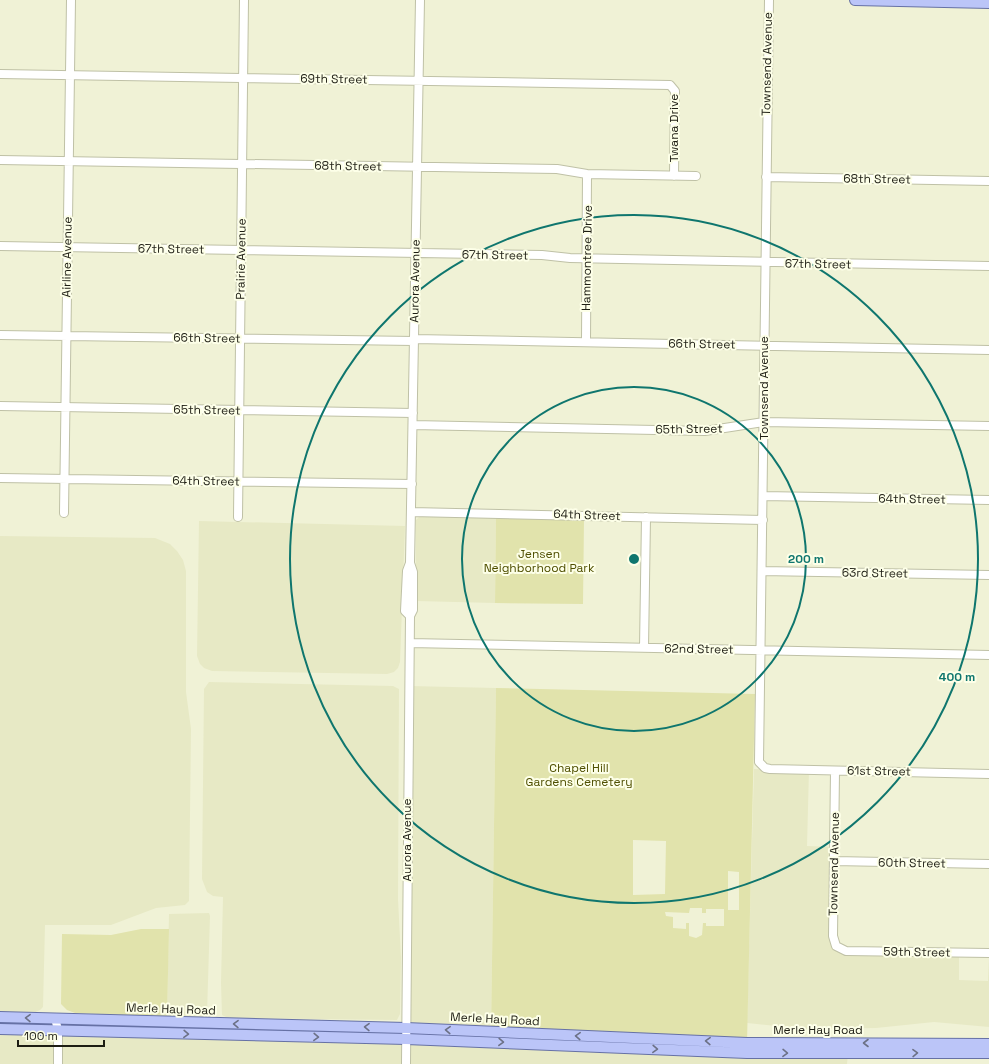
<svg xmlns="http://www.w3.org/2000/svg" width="989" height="1064" font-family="'Space Grotesk',sans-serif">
	<rect width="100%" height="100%" fill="#f0f2d6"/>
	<!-- built -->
	<path fill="#e7e9c5" d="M420,516L496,517L495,603L416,601V520Z
		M199,521L405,526L400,662L398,668L394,672L387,674L212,671L204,668L200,664L197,656Z
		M0,536L155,538L170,544L177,551L183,560L186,571V692L191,729L189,901L185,905L156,908L111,925H45L43,1007L40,1010L34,1013L0,1012Z
		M209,682L393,686L399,689L398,899L401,958L400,1014L397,1020L228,1018L222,1015L221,983L223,897L213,896L207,892L202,879L204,689Z
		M409,686L496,688L491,1031L406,1028Z
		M754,769L809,770L807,846L835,847L834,949L959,953V980L988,981L989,958V1027L934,1022L876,1028L804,1029L747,1023Z
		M209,913L210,916L207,1014L202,1018L167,1017L169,914Z
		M0,1029L848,1054L847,1064H0Z"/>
	<!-- green -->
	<path fill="#e1e3ac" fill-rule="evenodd" d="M496,517L584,519L583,604L495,603Z
		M496,688L755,694L747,1043L491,1031ZM633,840L666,841L665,894L633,895ZM728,871L739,872V910H728ZM690,908H702V913H706V909H724V926H706V923H703L702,935L696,938L689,936V923H686V929L673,928V917L666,916L665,912L689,913Z
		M141,929H169L167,1017L75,1013L67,1010L61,1004L62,934L111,935Z"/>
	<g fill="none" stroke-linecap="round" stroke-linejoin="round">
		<defs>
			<path id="minor" d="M769,0L759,762L765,768L770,769L989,774
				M0,74L670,85L675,91L674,176
				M0,160L557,169L587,174L696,176
				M766,177L989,181
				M0,246L542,255L570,258L989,266
				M0,335L414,341
				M414,339L989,350
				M586,342L587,174
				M0,406L413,413
				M413,425L705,431L764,422L989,426
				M0,478L412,484
				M763,496L989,500
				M412,512L763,520
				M64,513L71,0
				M238,517L244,0
				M762,571L989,575
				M410,616L405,611L407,571L410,563
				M410,643L989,655
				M644,648L646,517
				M835,771L833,936L836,946L846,951L989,953
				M834,861L989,864
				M55,1018L58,1030V1064
				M406,1064L410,616L413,610V572L410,563L420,0"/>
			<path id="major" d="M855,0L989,3
				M0,1017L406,1028L747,1043L989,1044
				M0,1029L406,1039L747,1053H989"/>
		</defs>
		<!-- minor casing -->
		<use href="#minor" stroke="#bfc1a6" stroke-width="10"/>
		<!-- major casing -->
		<use href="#major" stroke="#6671a5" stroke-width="12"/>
		<!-- minor -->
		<use href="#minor" stroke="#fff" stroke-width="8"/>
		<!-- major -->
		<use href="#major" stroke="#bbc5f8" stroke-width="10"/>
	</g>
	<!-- one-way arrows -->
	<defs><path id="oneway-chevron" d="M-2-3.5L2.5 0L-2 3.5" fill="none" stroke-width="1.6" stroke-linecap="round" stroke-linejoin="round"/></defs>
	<g stroke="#6c7186">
		<use href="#oneway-chevron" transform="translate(28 1018) rotate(-179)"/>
		<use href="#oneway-chevron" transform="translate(236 1024) rotate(-179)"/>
		<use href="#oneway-chevron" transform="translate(367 1027) rotate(-179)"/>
		<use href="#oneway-chevron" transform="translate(448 1030) rotate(-177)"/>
		<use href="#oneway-chevron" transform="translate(186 1034) rotate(2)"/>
		<use href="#oneway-chevron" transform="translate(578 1036) rotate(-177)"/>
		<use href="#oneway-chevron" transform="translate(316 1037) rotate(2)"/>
		<use href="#oneway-chevron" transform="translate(708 1041) rotate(-178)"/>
		<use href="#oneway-chevron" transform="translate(501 1042) rotate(2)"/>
		<use href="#oneway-chevron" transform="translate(866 1043) rotate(-180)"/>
		<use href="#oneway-chevron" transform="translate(655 1049) rotate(2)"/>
		<use href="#oneway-chevron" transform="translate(785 1053) rotate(1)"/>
		<use href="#oneway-chevron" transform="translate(915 1053) rotate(-1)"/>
	</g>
	<!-- distance rings -->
	<g fill="none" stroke="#0f766e" stroke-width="2">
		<circle cx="634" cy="559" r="172"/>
		<circle cx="634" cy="559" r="344"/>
	</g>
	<g text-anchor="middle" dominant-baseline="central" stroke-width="4" stroke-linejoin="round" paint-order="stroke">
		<!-- street labels -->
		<g font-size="12" fill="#1d1d13" stroke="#fdffe8">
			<text transform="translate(767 64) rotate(-89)">Townsend Avenue</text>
			<text transform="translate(334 79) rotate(1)">69th Street</text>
			<text transform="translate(674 128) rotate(-90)">Twana Drive</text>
			<text transform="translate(348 166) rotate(1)">68th Street</text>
			<text transform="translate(877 179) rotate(1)">68th Street</text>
			<text transform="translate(171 249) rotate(1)">67th Street</text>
			<text transform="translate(495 255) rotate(1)">67th Street</text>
			<text transform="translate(67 257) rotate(-89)">Airline Avenue</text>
			<text transform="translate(587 258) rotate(-89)">Hammontree Drive</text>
			<text transform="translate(241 259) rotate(-89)">Prairie Avenue</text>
			<text transform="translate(818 264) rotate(1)">67th Street</text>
			<text transform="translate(415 281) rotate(-89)">Aurora Avenue</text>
			<text transform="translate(207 338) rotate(1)">66th Street</text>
			<text transform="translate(702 344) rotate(1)">66th Street</text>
			<text transform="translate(764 388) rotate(-90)">Townsend Avenue</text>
			<text transform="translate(207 410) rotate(1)">65th Street</text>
			<text transform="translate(689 429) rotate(-1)">65th Street</text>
			<text transform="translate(206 481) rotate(1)">64th Street</text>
			<text transform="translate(912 499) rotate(1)">64th Street</text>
			<text transform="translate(587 515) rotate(2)">64th Street</text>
			<text transform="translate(875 573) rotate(1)">63rd Street</text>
			<text transform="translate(699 649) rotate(1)">62nd Street</text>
			<text transform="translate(879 771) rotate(1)">61st Street</text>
			<text transform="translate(407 840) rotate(-90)">Aurora Avenue</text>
			<text transform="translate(912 863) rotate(1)">60th Street</text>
			<text transform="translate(834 864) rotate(-89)">Townsend Avenue</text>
			<text transform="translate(917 952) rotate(1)">59th Street</text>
			<text transform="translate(171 1009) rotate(2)">Merle Hay Road</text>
			<text transform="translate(495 1019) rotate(3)">Merle Hay Road</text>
			<text x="818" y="1030">Merle Hay Road</text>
		</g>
		<!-- park labels -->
		<g font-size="12" fill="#4f4f00" stroke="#fdffe8">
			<text x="539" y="554">Jensen<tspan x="539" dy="14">Neighborhood Park</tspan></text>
			<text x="579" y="768">Chapel Hill<tspan x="579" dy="14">Gardens Cemetery</tspan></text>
		</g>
	</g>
	<circle cx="634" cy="559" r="6" fill="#0f766e" stroke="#fdffe8" stroke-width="2"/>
	<g font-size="12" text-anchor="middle" font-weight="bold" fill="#0f766e" stroke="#fdffe8" stroke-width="4" stroke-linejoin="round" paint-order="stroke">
		<text x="806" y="563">200 m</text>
		<text x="957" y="681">400 m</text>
	</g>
	<!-- scale -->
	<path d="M18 1040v6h86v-6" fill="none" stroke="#1d1d13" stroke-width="2"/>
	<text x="24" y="1040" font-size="12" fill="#1d1d13" stroke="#fdffe8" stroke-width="3" paint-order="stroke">100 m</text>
</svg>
